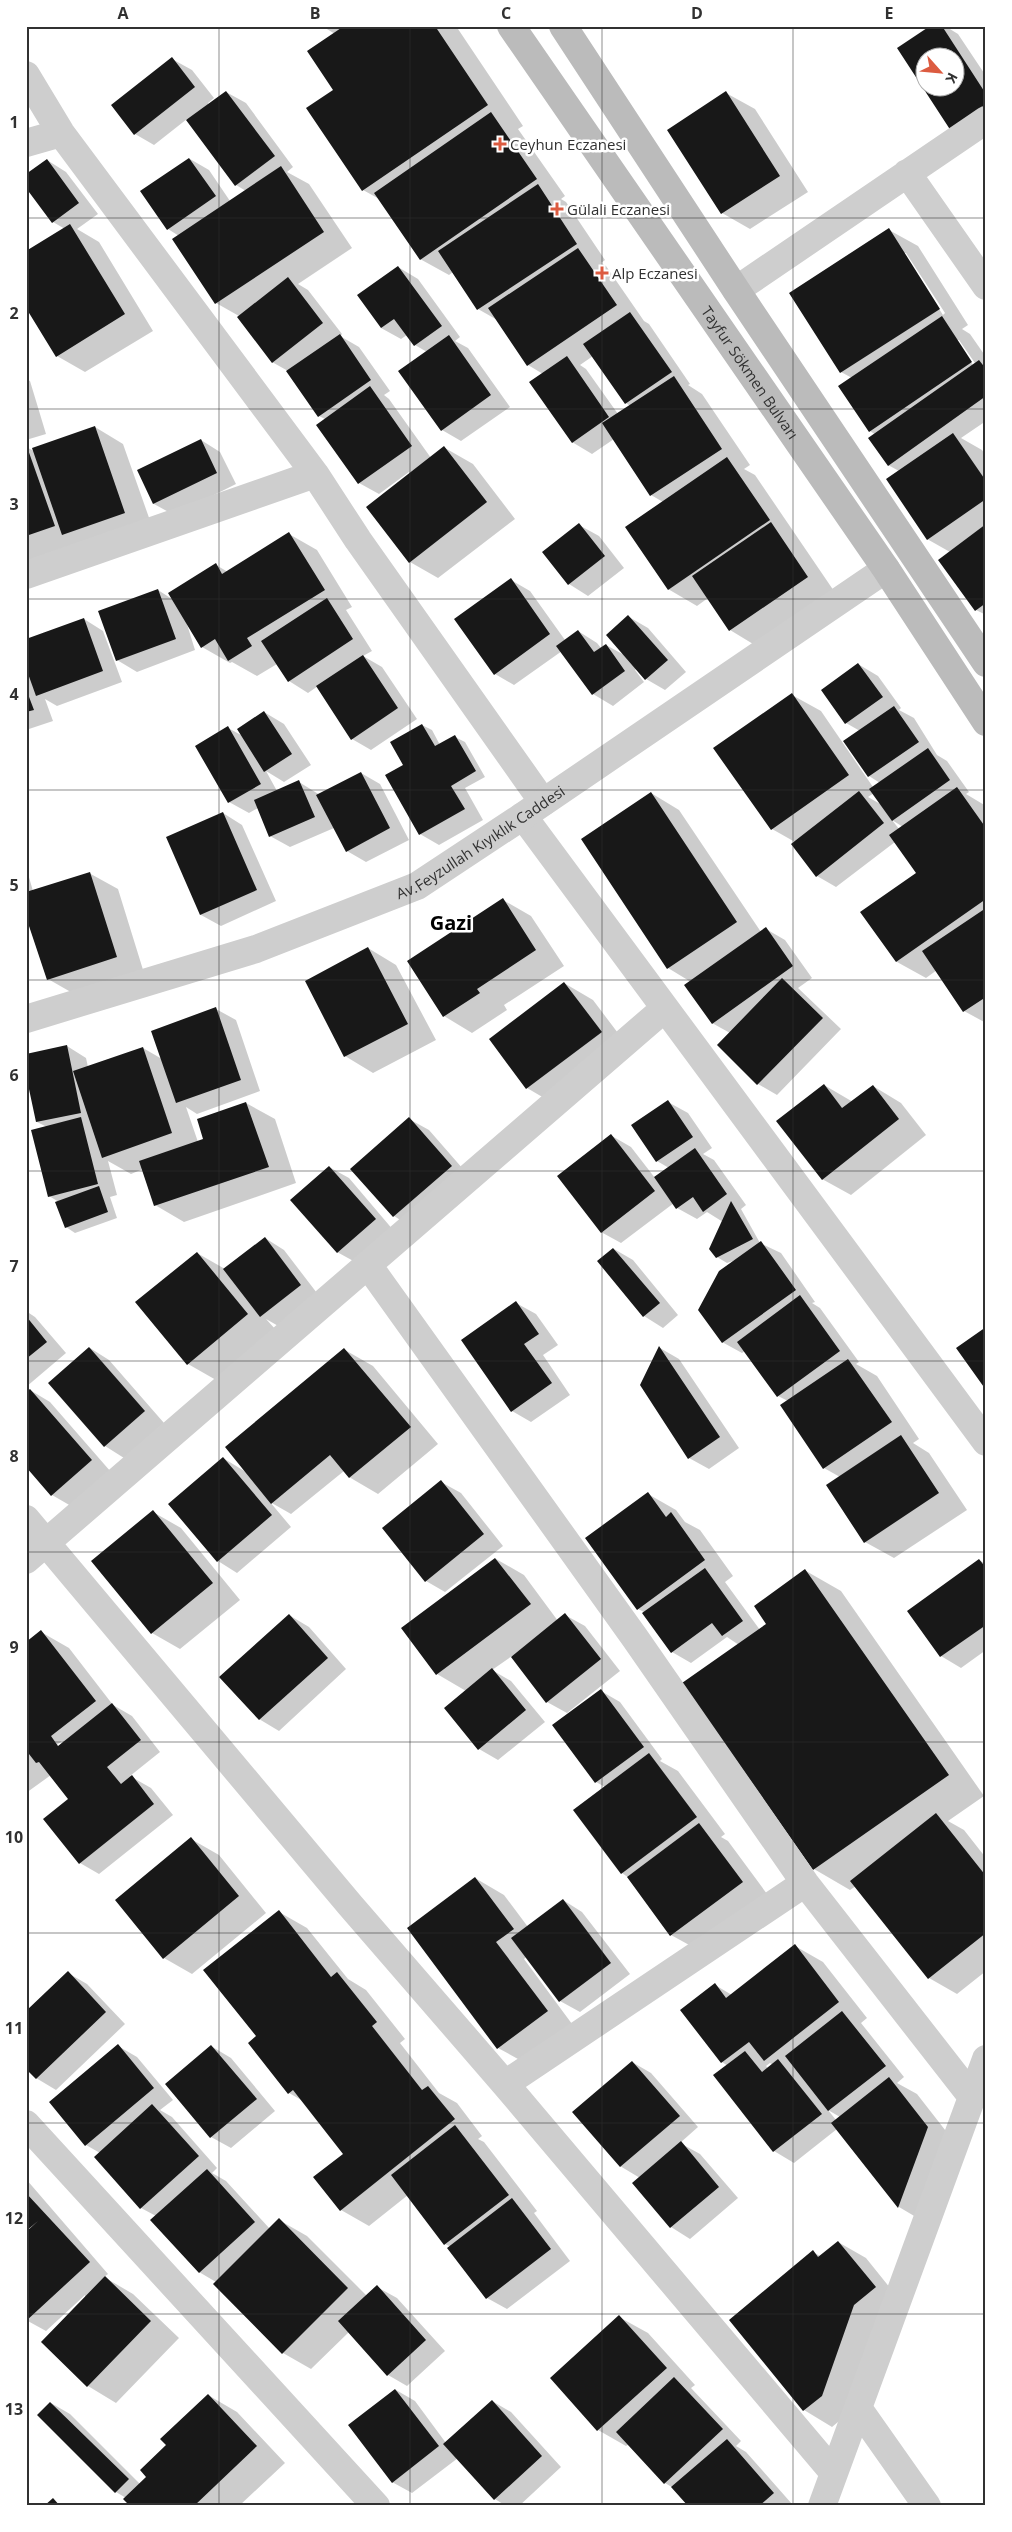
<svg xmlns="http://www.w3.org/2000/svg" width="1012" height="2532" font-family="'Open Sans',sans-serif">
	<rect width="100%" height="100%" fill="#fff"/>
	<!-- shadow -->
	<path fill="#0003" fill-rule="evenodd" d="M322,26H456L523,126L518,129L565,196L561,199L566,202L605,260L601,263L606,266L644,321L649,324L690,384L688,385L702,394L750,465L744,469L755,475L836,594L758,647L730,630L708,598L697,606L668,589L663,502L651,495L614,439L592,454L572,442L543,374L528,365L499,321L478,309L453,272L449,275L420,259L381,200L363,190L335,91V34ZM593,356L626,403L630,406L618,414L586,369L580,365Z
		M933,26H945L958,34L986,76V131L951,130L899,48ZM924,58H954V88H924Z
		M172,59L192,70L214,98L208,103L209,105L226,92L246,103L293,167L287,172L309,184L352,248L298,284L308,290L342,334L340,336L359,347L390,391L384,395L389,399L431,458L445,448L473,464L515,519L438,578L410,562L409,472L379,494L359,483L325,419L319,416L288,371L272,362L239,316L216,303L179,236L168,229L190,159L209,170L230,201L246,191L236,185L187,119L154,145L135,134Z
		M726,93L755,109L808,192L750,229L722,213Z
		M47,160L66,172L98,214L77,229L99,242L153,331L85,372L57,356L65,229L53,222Z
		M889,230L918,246L968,325L962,329L970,334L986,357V421L961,438L982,450L986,456V615L976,610L950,552L927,539L899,471L888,465L876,435L870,431L852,378L841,372L791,293ZM903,253H906L945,313L943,315ZM956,340H959L977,366L975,368Z
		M398,267L418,279L460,337L455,341L468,348L510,407L461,441L442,430L427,352L415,345L407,335L401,339L381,328Z
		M26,379L30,381L46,434L26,440Z
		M95,427L123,444L153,529L26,562V447L34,451Z
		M201,440L220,452L236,484L174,515L154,504L139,470Z
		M579,525L599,536L624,568L588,596L569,584Z
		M289,534L317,550L352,607L346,610L372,651L363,656L382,667L417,719L371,750L352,739L318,686L308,693L289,681L277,664L257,676L232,662L230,663L202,647L186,621L195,650L137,672L117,660L158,590L172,599L216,565L228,572Z
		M511,580L530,591L565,640L578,631L597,643L601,648L606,645L626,656L629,617L648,628L686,672L665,690L646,679L637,668L635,670L644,682L613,706L593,694L562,651L514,685L495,674Z
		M84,619L103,631L122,682L57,706L45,699L53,721L26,730V640Z
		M858,664L878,676L901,708L899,710L914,718L937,755L947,761L969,792L966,794L986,806V1023L964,1011L937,970L926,978L897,962L862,912L917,873L895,842L836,887L817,876L795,842L772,829L792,695L821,711L873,787L880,783L869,776L860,731L846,723ZM874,793L882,805L868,797ZM892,820L903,827L899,829Z
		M264,712L284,724L311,765L284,782L266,771L277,791L299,782L320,795L361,773L380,784L409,840L366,862L347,851L334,828L290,847L270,836L258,808L249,813L229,802L228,728L243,736Z
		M422,725L432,730L440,745L455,737L465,742L485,777L465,788L483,820L439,845L420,834Z
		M651,793L679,810L761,932L766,929L785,940L812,978L798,988L841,1029L777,1095L758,1084L730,1033L712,1023L691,982L668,968Z
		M223,813L242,825L276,901L221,926L201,915L168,838Z
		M26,867L33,891L89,873L118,889L144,973L76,995L48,979L26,913Z
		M503,900L531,916L564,966L504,1005L507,1010L472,1033L444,1016L408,961Z
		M368,948L396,965L436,1040L373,1073L345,1056Z
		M564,983L593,1000L630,1049L556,1105L527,1088L490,1039Z
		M216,1009L236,1020L260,1091L197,1114L186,1107L198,1142L205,1139L246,1103L275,1119L296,1183L184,1222L155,1205L143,1169L131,1174L108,1161L117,1195L110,1197L117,1218L75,1233L66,1227L59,1202L49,1196L47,1127L37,1122L67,1046L86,1058L88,1067L143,1048L162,1059Z
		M824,1085L853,1102L873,1086L901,1103L926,1135L851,1195L822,1179Z
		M668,1102L688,1113L712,1148L703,1154L714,1160L746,1205L741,1209L760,1243L781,1253L815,1302L812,1303L820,1308L859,1362L856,1364L877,1376L919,1439L913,1443L929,1453L967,1510L894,1558L865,1542L840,1477L824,1468L788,1401L778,1396L745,1351L742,1353L722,1342L739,1259L727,1263L717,1257L710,1249L723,1222L707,1212L697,1219L677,1208L674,1203L621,1243L601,1232L612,1136L631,1147L655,1178L669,1168L657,1161Z
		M409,1119L429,1130L470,1177L413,1228L394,1216Z
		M329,1167L349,1178L394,1231L357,1263L337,1252Z
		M265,1238L284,1250L320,1297L280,1327L266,1319L276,1330L216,1380L188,1364L197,1253L225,1269Z
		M614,1249L633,1260L678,1315L663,1328L644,1316Z
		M516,1303L536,1314L558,1345L543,1355L570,1395L531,1422L512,1411Z
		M26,1311L35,1317L66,1353L26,1387Z
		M90,1348L109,1360L164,1423L124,1458L105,1446L50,1383Z
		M660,1348L679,1359L739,1448L709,1469L689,1458Z
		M345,1350L373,1366L438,1444L378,1494L349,1477L344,1471L291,1514L270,1502L291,1527L237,1573L218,1561L169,1504L223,1458L246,1472Z
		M30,1390L50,1402L111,1472L71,1506L52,1495Z
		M441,1482L461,1493L503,1546L445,1592L426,1581Z
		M648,1494L676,1510L685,1522L700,1530L733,1576L725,1582L760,1630L768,1624L806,1571L841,1591L984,1796L948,1821L964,1830L986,1858V1971L957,1994L929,1978L856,1886L850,1890L814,1869L739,1645L727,1637L691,1663L672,1652L644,1612L638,1609Z
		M153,1512L181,1528L240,1600L180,1649L152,1633Z
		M496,1559L524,1575L558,1621L565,1615L585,1626L620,1671L567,1713L547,1702L512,1656L492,1670L511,1681L545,1722L498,1760L479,1749L466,1691L437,1674Z
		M979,1560L986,1564V1650L961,1668L941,1656L909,1611Z
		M289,1615L309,1627L346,1669L279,1731L259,1719Z
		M41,1632L69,1648L113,1705L132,1716L160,1752L130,1776L151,1788L173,1815L99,1874L80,1863L70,1799L51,1775L26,1793V1643ZM62,1741L64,1743L38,1760Z
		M601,1691L620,1702L662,1759L660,1761L678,1771L725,1834L721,1837L728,1841L770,1898L700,1951L671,1935L629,1878L622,1873L605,1787L596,1782Z
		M191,1839L219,1855L266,1913L192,1974L164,1958Z
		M475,1878L504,1895L528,1927L563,1900L582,1912L630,1974L580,2012L560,2001L527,1956L524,1959L575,2028L527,2064L498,2048Z
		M279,1912L307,1928L348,1979L366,1990L405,2039L400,2043L439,2093L457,2103L482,2136L478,2139L484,2142L537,2211L534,2213L570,2261L507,2309L487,2298L449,2248L451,2247L445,2244L408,2195L369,2226L341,2210L345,2154L303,2101L289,2093L258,2036Z
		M795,1946L823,1962L867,2018L861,2023L904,2077L897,2083L917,2094L956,2144L926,2223L899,2207L837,2129L794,2163L774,2151L715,2075L728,2066L722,2062L681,2011L715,1985L732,1995ZM770,2063L773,2065L768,2068L766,2066ZM828,2110L840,2117L836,2120Z
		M68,1973L87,1984L125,2024L56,2090L36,2078Z
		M118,2046L137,2057L173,2100L160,2110L172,2117L217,2168L212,2173L226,2181L270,2229L279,2220L307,2236L367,2296L377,2287L397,2298L445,2351L407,2386L388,2375L349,2332L311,2369L283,2353L216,2282L199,2272L156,2216L141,2208L100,2153L86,2145Z
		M211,2046L231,2058L275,2111L231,2148L211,2137L167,2084Z
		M632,2062L651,2073L698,2127L680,2143L700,2154L738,2198L690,2239L671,2227L640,2178L620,2166Z
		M26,2179L108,2274L104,2277L133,2294L179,2338L116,2403L88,2386L85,2295L46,2331L26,2320Z
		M838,2242L866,2258L903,2304L850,2412L832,2427L804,2410L813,2252L820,2256Z
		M619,2317L648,2333L695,2385L691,2388L741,2441L736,2446L746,2452L792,2504L690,2506L675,2489L665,2483L629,2444L626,2446L598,2430Z
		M396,2390L415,2401L446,2443L492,2401L511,2412L561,2467L519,2506H506L495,2499L458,2458L412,2493L392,2482Z
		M208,2395L237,2412L285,2463L239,2506H131L126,2498L116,2492L51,2403L70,2414L140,2484L148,2477L168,2445Z"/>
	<!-- building -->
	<path fill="#181818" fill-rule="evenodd" d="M344,26H435L488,105L362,191L306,108L333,90L307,51Z
		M930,26H942L986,94V108L951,131L897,48ZM924,58H954V88H924Z
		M172,57L195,87L134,135L111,105Z
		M226,91L275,156L235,186L186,120Z
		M726,91L780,176L721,214L667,130Z
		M491,112L537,179L420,260L374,193Z
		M189,158L216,196L167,230L140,191Z
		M47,159L79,203L52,223L26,188V174Z
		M281,166L324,232L215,304L172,239Z
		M538,184L577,244L477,310L438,251Z
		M70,224L125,314L56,357L26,308V251Z
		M889,228L940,309L840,373L789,293Z
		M578,248L617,305L527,366L488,308Z
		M398,266L442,326L414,346L394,319L381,328L357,295Z
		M288,277L323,323L272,363L237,317Z
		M630,312L672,372L625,404L583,344Z
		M942,316L972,362L869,432L838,386Z
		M340,334L371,380L318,417L286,371Z
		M449,335L491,395L441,431L398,371Z
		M567,356L609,417L572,443L529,382Z
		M979,360L986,369V396L888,466L868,438Z
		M674,376L722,449L650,496L602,423Z
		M370,386L412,446L358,484L316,425Z
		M95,426L125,513L62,535L32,448Z
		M953,433L986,481V499L927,540L886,479Z
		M201,439L217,473L153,504L137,470Z
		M26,444L55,526L26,536Z
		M444,446L487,502L409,563L366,507Z
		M727,457L770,520L668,590L625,527Z
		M771,522L808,577L729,631L692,576Z
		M579,523L605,556L568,585L542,552Z
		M986,524V603L975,611L938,560Z
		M289,532L325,590L247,638L252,646L228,661L215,639L201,648L168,593L216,563L222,574Z
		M511,578L550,634L494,675L454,619Z
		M158,589L176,639L116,661L98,611Z
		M327,598L353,639L288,682L261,641Z
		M628,615L668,660L645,680L606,635Z
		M84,618L103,671L36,696L26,668V639Z
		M578,630L594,652L606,644L625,671L592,695L556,646Z
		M363,655L398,708L351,740L316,686Z
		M858,663L883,697L845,724L821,690Z
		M26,689L34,710L26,712Z
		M792,693L849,775L771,830L713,748Z
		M894,706L919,742L868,777L843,741Z
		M264,711L292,754L264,772L237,729Z
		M422,724L435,746L455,735L476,771L451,786L465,809L419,835L385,775L403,765L390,742Z
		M228,726L261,784L228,803L195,746Z
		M928,748L950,780L892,821L869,789Z
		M361,772L390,828L346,852L316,795Z
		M299,780L315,817L269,837L254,800Z
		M957,787L986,828V899L896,962L860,912L916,873L889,835Z
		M859,791L884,823L816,877L791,844Z
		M651,792L737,922L667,969L581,839Z
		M223,812L257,890L200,915L166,837Z
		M90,872L117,957L47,980L26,917V892Z
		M503,898L536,950L477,989L480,993L443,1017L407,961Z
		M986,908V997L963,1012L922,951Z
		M766,927L793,966L712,1024L684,985Z
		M368,947L408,1024L344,1057L305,981Z
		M782,978L823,1018L757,1085L717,1045Z
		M564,982L602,1032L526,1089L489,1039Z
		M216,1007L241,1080L176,1103L151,1031Z
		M67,1045L81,1113L36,1122L26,1075V1054Z
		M143,1047L172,1133L102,1158L73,1071Z
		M824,1084L842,1108L873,1085L899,1119L822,1180L776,1121Z
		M668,1100L693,1137L656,1162L631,1125Z
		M246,1102L269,1167L154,1206L139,1161L203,1139L197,1119Z
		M81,1117L98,1184L48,1197L31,1130Z
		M409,1117L452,1166L393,1217L350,1169Z
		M611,1134L655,1191L601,1233L557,1176Z
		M695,1148L727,1194L703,1212L693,1197L676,1209L654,1177Z
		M329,1166L376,1219L337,1253L290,1200Z
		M99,1186L108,1212L65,1228L55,1202Z
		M731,1201L753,1239L716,1258L709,1249Z
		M265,1237L301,1285L260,1317L223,1269Z
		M761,1241L796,1290L722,1343L698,1310L719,1271Z
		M613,1248L660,1303L643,1317L597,1261Z
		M197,1252L248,1314L187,1365L135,1302Z
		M800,1295L840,1351L777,1397L737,1342Z
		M516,1301L539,1334L524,1344L552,1383L511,1412L461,1340Z
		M26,1316L47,1342L26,1359Z
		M986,1327V1390L956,1348Z
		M659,1346L720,1437L688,1459L640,1385Z
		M89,1347L145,1411L104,1447L48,1383Z
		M344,1348L411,1427L349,1478L330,1455L271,1504L225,1447Z
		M848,1359L892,1422L823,1469L780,1405Z
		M30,1389L92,1460L51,1496L26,1467V1392Z
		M901,1435L939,1493L864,1543L826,1485Z
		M223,1457L272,1515L217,1562L168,1504Z
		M441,1480L484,1534L425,1582L382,1528Z
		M648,1492L666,1517L671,1512L705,1560L637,1610L585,1538Z
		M153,1510L213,1583L151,1634L91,1561Z
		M495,1558L531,1604L436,1675L401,1628Z
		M979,1559L986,1568V1625L940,1657L907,1611Z
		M705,1568L743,1621L722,1636L712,1623L671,1653L642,1613Z
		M805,1569L949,1775L813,1870L682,1683L766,1624L754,1606Z
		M565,1613L601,1659L546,1703L511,1657Z
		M289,1614L328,1658L259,1720L219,1677Z
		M41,1630L96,1701L51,1736L58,1746L112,1703L141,1740L107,1767L121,1784L132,1775L154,1804L79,1864L43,1819L68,1799L39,1762L36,1763L29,1754L26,1756V1642Z
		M492,1668L526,1710L478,1750L444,1708Z
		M601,1689L644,1747L595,1783L552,1725Z
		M649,1753L697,1817L621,1874L573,1810Z
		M936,1813L986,1876V1933L928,1979L850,1881Z
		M699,1823L743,1882L670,1936L627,1877Z
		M191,1837L239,1896L163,1959L115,1900Z
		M475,1877L514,1929L496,1942L548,2011L497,2049L407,1928Z
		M563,1899L611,1963L559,2002L511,1938Z
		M279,1910L331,1977L337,1972L377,2022L372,2026L422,2090L428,2086L455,2119L340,2211L313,2177L343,2154L293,2090L288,2094L248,2043L256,2036L203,1970Z
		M795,1944L839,2002L764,2061L749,2042L721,2063L680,2010L715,1983L726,1998Z
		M68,1971L106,2012L36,2079L26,2069V2011Z
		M842,2011L886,2066L828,2111L785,2056Z
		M118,2044L154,2088L85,2146L49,2102Z
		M211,2045L257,2099L210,2138L165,2084Z
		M745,2051L762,2072L778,2059L822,2114L773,2152L713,2075Z
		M632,2061L680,2116L620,2167L572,2112Z
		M889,2077L928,2127L898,2208L831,2123Z
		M152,2104L199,2156L140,2209L94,2157Z
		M455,2125L509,2195L444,2245L391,2175Z
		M681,2141L719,2187L670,2228L632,2183Z
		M207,2169L255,2222L199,2273L150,2220Z
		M26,2193L90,2262L26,2321V2232L38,2221L26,2231Z
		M512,2198L551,2249L486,2299L447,2248Z
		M279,2218L348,2288L282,2354L213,2284Z
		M838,2241L876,2287L854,2305L822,2396L803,2411L729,2320L813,2250L818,2257Z
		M105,2276L151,2321L87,2387L41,2342Z
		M377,2285L426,2340L387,2376L338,2321Z
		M619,2315L667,2368L597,2431L550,2378Z
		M674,2377L723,2429L664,2484L616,2432Z
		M395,2389L439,2446L392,2483L348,2425Z
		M208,2394L257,2446L194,2506H130L123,2499L146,2477L140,2470L166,2445L160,2439Z
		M492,2400L542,2456L494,2500L443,2444Z
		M50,2402L129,2479L115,2493L37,2415Z
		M727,2439L774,2493L759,2506H688L671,2487Z
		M53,2498L60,2506H44Z"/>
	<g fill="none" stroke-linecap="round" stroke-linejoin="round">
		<!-- minor -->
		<path stroke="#cecece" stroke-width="28" d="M26,75L61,133L315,474L358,540L543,802
			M26,143L61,133
			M907,173L986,286
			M736,290L986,120
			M26,575L315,474
			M523,816L986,1442
			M368,1265L635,1638L805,1883L972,2097
			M26,1519L350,1905L505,2084L833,2472
			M26,1560L664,1009
			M505,2084L805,1883
			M26,2124L376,2506
			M858,2408L927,2506
			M822,2506L986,2059"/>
		<!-- tertiary -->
		<path stroke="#cecece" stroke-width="28" id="s1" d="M26,1019L256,949L417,886L523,816L886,569"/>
		<!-- secondary -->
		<g stroke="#bbb" stroke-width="28">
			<path id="s2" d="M511,26L886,569L986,722"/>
			<path d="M563,26L736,290L986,663"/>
		</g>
	</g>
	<!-- grid -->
	<path fill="none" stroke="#313131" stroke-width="1" stroke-opacity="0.55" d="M219,26V2506M410,26V2506M602,26V2506M793,26V2506M26,218H986M26,409H986M26,599H986M26,790H986M26,980H986M26,1171H986M26,1361H986M26,1552H986M26,1742H986M26,1933H986M26,2123H986M26,2314H986"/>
	<!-- markers -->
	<g fill="#dc5b40" stroke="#fff" stroke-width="2">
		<path d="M497.5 136.5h5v5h5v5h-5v5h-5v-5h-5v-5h5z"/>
		<path d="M554.5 201.5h5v5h5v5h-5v5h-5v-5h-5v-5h5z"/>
		<path d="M599.5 265.5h5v5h5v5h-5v5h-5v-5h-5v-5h5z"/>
	</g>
	<g text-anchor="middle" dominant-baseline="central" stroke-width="5" stroke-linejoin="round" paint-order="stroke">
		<!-- poi labels -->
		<g font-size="15" fill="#313131" stroke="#fff" text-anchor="start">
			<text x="510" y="144">Ceyhun Eczanesi</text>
			<text x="567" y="209">Gülali Eczanesi</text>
			<text x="612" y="273">Alp Eczanesi</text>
		</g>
		<!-- street labels -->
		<g font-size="15" fill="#313131" stroke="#fff">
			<text stroke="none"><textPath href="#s2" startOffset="421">Tayfur Sökmen Bulvarı</textPath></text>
			<text stroke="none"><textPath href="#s1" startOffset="490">Av.Feyzullah Kıyıklık Caddesi</textPath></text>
		</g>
		<!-- district labels -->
		<g font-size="20" font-weight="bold" fill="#000" stroke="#fff">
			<text x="451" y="922">Gazi</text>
		</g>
	</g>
	<!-- border -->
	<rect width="1012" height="2532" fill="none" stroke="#ffffff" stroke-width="55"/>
	<!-- north arrow -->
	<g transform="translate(940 72) rotate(117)"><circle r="24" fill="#ffffff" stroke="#adadad"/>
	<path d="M0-4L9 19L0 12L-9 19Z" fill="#dc5b40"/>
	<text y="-8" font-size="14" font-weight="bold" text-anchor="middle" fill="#313131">K</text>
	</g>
	<rect x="28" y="28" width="956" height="2476" fill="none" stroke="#313131" stroke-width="2"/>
	<g font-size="16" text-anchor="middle" font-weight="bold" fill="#313131">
		<text x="123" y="19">A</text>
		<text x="315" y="19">B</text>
		<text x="506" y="19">C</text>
		<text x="697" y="19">D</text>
		<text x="889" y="19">E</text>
		<text x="14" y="128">1</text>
		<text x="14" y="319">2</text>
		<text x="14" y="510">3</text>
		<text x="14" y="700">4</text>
		<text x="14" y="891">5</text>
		<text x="14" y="1081">6</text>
		<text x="14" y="1272">7</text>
		<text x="14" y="1462">8</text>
		<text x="14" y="1653">9</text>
		<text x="14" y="1843">10</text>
		<text x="14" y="2034">11</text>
		<text x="14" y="2224">12</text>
		<text x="14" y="2415">13</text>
	</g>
</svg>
